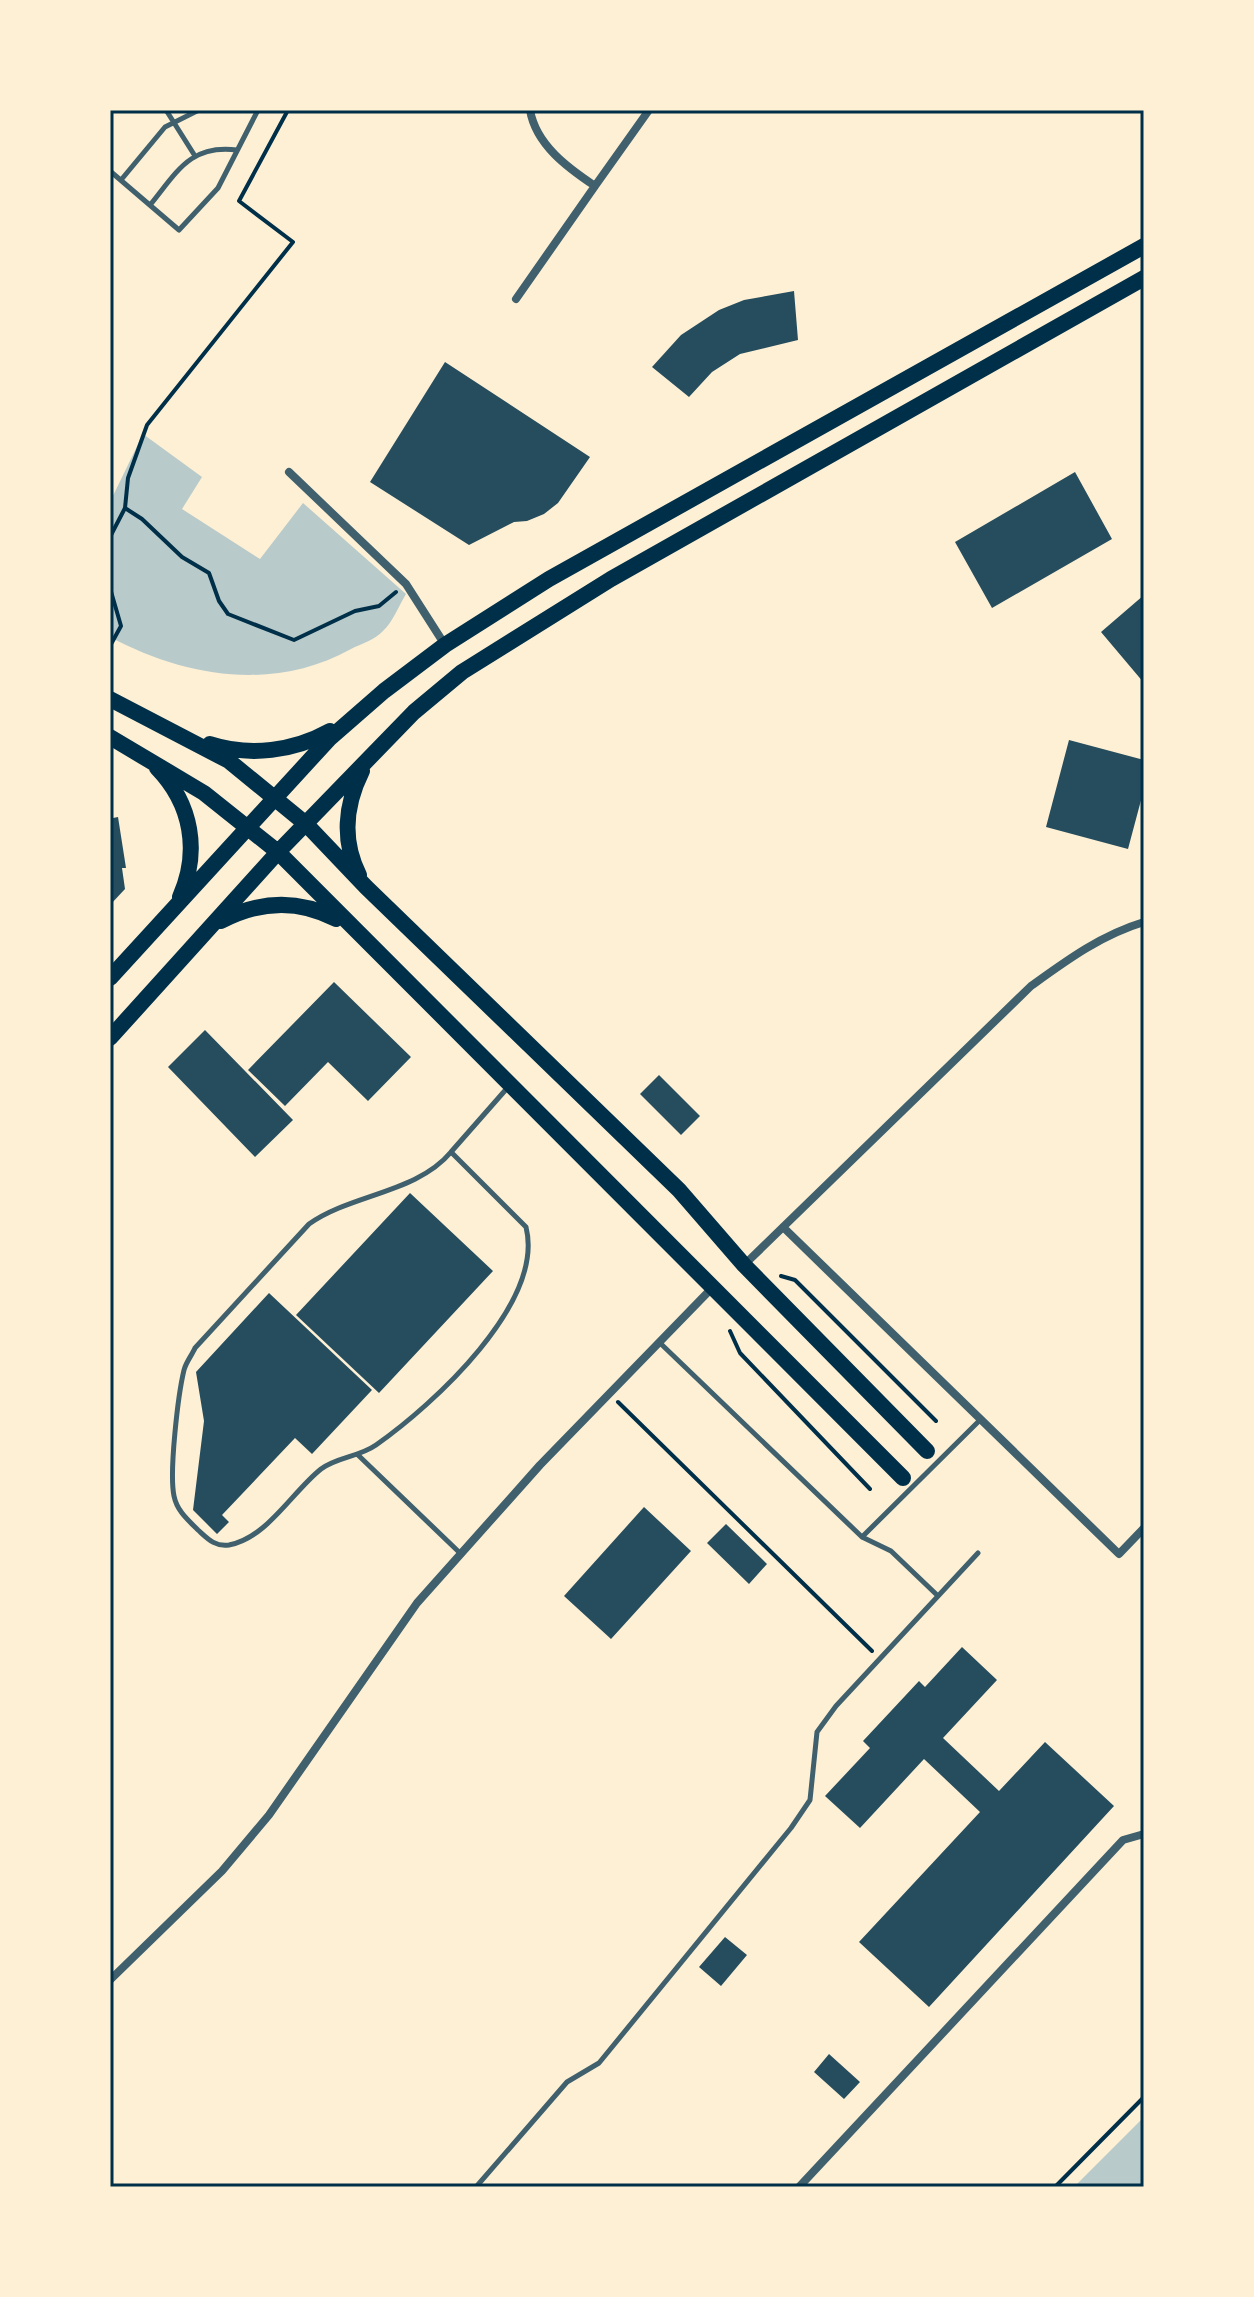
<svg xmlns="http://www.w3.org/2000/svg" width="1254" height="2297" font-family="Roboto,sans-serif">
	<rect width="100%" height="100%" fill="#fdf0d5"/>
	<!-- green -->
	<path fill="#b9caca" d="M143,434L202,477L182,509L260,559L303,503L406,594C399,605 393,622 383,631C376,639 361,644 351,649C274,692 185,677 110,637V502Z
		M1144,2117V2187H1074Z"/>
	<!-- building -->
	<path fill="#264d5e" d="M794,291L798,340L740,354L712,372L689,397L652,367L681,335L719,310L744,300Z
		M445,362L590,457L558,503L544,514L527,521L514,522L469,545L370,482Z
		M1075,472L1112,539L992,608L955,542Z
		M1144,595V683L1101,632Z
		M1069,740L1144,760V789L1128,849L1046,827Z
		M110,807L113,818L118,817L126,868H122L125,889L110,905Z
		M334,982L411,1057L368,1101L328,1062L285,1106L248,1070Z
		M205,1030L293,1120L255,1157L168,1067Z
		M659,1075L700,1116L681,1135L640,1094Z
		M410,1193L493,1271L379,1393L296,1315Z
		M269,1293L372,1390L312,1454L295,1438L222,1515L229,1522L217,1534L193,1510L204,1421L196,1372Z
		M644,1507L691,1551L611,1639L564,1596Z
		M726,1524L767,1564L749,1584L707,1543Z
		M962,1647L997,1680L943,1738L999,1791L1045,1742L1114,1806L929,2007L859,1942L980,1812L924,1759L860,1828L825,1796L870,1748L863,1741L919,1681L925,1687Z
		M725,1937L747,1955L721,1986L699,1967Z
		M829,2054L860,2082L844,2099L814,2072Z"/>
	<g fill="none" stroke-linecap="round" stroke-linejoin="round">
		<!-- path -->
		<path stroke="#003049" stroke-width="4" d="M125,508L142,519L182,557L209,573L219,601L228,614L294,640L355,611L379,606L396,592
			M110,537L125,508L128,478L147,425L293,242L239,201L288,110
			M110,588L121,626L110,646
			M781,1276L795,1280L936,1421
			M730,1331L740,1353L870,1489
			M618,1402L872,1651
			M1055,2187L1144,2097"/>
		<!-- service -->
		<path stroke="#3f606c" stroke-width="5" d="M166,110L195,156
			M110,171L179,230L218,188L258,110
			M121,180L165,127L199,110
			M150,205C177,172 190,144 237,150
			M451,1152L526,1227C545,1303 433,1405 376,1445C359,1457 337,1457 321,1469C292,1492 267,1538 229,1545C215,1547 208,1539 198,1530C188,1520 177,1511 174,1496C169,1472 178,1395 184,1370C186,1362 192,1355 195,1348L309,1224C351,1194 417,1193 451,1152L509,1086
			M659,1342L862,1537L891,1551L937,1595
			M358,1455L461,1554
			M862,1537L979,1421
			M476,2187L567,2082L599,2063L791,1828L810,1800L817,1732L836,1706L978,1553"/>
		<!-- minor -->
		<path stroke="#3f606c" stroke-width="8" d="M530,110C536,145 568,168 595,186L649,110
			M516,299L595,186
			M289,472L406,584L445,645
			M783,1227L1119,1554L1144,1528
			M744,1265L1031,986C1067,960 1101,935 1144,922
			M110,1980L222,1871L269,1815L417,1603L540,1465L712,1288
			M799,2187L1123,1840L1144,1834"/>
		<!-- primary -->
		<path stroke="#003049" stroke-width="16" d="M110,699L229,761L306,824L366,887L679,1190L744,1265L927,1451
			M110,737L204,793L278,852L903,1478
			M210,744C250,757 294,751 330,731
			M157,768C192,804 200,852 180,897
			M359,875C342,841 345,805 362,771
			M221,921C259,901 298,899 336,919
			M110,978L329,739L384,691L445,645L549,579L1144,246
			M110,1038L278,852L414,712L462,672L611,579L1144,278"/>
	</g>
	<!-- border -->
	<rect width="1254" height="2297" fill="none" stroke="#fdf0d5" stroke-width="224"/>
	<rect x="112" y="112" width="1030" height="2073" fill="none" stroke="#003049" stroke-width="3"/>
</svg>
